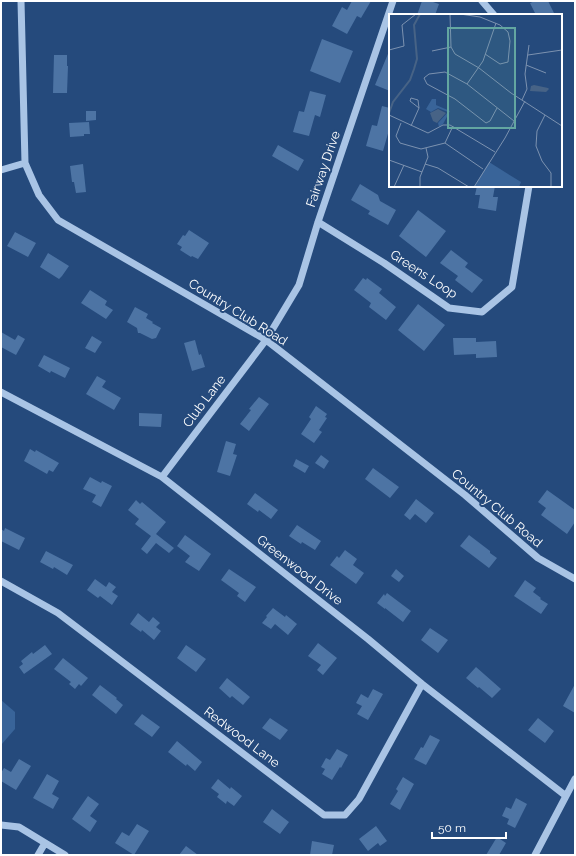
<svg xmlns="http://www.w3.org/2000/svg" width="576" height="856" font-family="Raleway,sans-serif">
	<rect width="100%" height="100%" fill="#254a7c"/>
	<!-- green -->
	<path fill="#396499" d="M1,700L15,712V729L1,745Z"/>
	<!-- building -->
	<path fill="#4d74a4" d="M352,1H371L361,18L357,16L347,34L332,26L342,7L347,10Z
		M422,1H430L439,4L435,15H417Z
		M535,1H548L555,15H536L530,3Z
		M322,39L353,51L340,83L310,71Z
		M390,49V91L375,85Z
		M54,55H67V66H68L67,93H53Z
		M310,91L326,95L320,117L315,115L309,136L293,132L299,111L304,112Z
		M382,106L390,108V130H389L383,151L366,146L372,125L377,126Z
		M86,111H96V120L86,121Z
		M89,122L90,134H84V136L70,137L69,123Z
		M278,145L304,160L298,171L272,156Z
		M83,164L86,192L76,193L74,182H72L70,166Z
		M360,184L378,195L380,201L396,210L388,225L368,214L370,211L351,200Z
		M477,186H495L493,197H498L496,211L478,208L480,195H475Z
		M418,210L446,231L426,257L399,236Z
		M189,230L209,243L198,259L192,256L191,257L180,250L182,247L177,244L183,235L185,236Z
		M15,232L36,243L28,257L7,246Z
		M451,250L468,263L465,267L483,280L472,293L455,280L458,276L440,263Z
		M48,253L69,266L62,276L59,279L40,267Z
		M363,278L366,280L367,278L382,289L379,293L396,307L386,320L369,307L371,303L354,290Z
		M90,290L107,301L105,305L113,310L106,319L81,303Z
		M418,304L445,325L424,351L398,330Z
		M135,307L148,314L146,318L153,322L152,323L161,328L156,338L152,339L140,333H138L137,328L127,322Z
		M1,332L15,340L18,335L25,339L16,355L1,347Z
		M92,336L102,342L95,353L85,348Z
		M453,338H476V342L496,341L497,357L476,358V354L454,355Z
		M195,340L199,355L201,354L205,367L192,371L184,343Z
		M44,355L70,368L65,378L51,371L50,373L38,366Z
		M97,376L106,381L102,387L121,398L114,410L86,394Z
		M259,397L269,404L249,431L240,424L251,410L249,409Z
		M316,406L327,414L325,417L327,418L319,430L322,432L314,443L301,434L311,419L309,417Z
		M139,413L162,414L161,427L139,426Z
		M226,441L236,444L233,454L237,455L230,476L217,472Z
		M30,449L35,452L36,450L59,463L53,472L49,470L47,474L24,461Z
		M321,455L329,461L324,469L315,463Z
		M296,459L309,466L305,473L293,466Z
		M373,468L399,487L390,498L365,479Z
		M90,477L101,483L102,481L112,486L101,507L92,502L96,495L83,489Z
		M547,490L575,510V522L567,534L541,515L546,508L538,502Z
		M255,493L278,510L271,519L259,510L258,512L247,504Z
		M416,499L434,513L426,523L415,514L410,520L404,515Z
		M136,500L140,504L142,502L166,522L156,534L174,548L169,553L156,543L147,554L141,549L151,536L135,524L139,519L128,510Z
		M297,525L321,541L315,550L302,542L301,544L289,536Z
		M5,528L25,538L19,550L1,541V529L4,531Z
		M185,535L211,554L199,571L185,562L190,556L177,546Z
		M469,535L490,551V553L497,558L489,568L460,546Z
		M345,550L357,559L353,565L364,573L356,584L330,565L337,556L339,558Z
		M46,551L73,565L67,575L54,567L53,569L40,562Z
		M229,569L256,587L245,602L237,596L239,593L221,580Z
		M396,569L404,576L399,582L391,576Z
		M95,579L106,587L109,582L116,587L112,592L118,596L112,605L100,596L98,598L87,590Z
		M525,580L536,588L533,592L541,598L540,599L548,604L541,614L514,596Z
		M387,593L411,611L403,622L385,608V609L377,603L384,594L385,596Z
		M273,608L285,617L286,615L297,624L288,635L275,624L271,629L262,623L267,617L266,616Z
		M138,613L149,622L153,617L160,623L156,627L161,631L154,640L142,630L141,632L130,624Z
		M430,628L448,640L438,653L421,640Z
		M318,643L337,658L323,675L317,670L321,665L308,656Z
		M45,645L52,654L24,674L19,667L23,664L21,661L32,652L33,654Z
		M186,645L206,659L196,672L177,658Z
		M63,658L88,678L81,686L79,684L75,689L69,684L71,682L54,669Z
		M476,667L501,689L492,698L479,687L478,688L466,678Z
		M227,678L250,697L243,705L232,696L230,698L219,688Z
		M575,684V713L563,706Z
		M100,685L117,698L116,699L123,705L116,714L92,695Z
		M373,689L383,694L368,720L357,714L362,706L356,703L361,694L368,698Z
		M142,714L160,727L152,737L134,724Z
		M270,718L288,730L280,740L262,728Z
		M538,718L554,731L545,743L528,730Z
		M430,735L440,740L426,765L414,759L421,747L423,748Z
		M177,741L202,762L195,771L187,764L186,766L168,752Z
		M337,749L348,755L341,768L340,767L332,780L322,774L325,769L321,767L326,758L330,760Z
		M19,759L31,766L16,790L1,781V773L4,768L11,772Z
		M47,774L59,781L52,794L59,798L53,809L33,798Z
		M403,777L414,784L400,810L390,804L398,791L396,789Z
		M218,779L230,789L231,787L242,796L234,806L227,801L226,804L217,797L219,794L211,788Z
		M88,796L99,804L90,816L97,821L90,832L72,819Z
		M516,798L527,804L515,828L507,824L509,819L502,816L506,807L511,809Z
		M272,809L289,822L280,834L263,822Z
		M137,824L149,831L134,855L115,843L122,832L129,836Z
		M376,826L387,841L380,846L378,843L368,851L359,839Z
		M497,837L506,843L499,855H486Z
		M312,841L334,845L332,855H310Z
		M186,846L198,855H179Z"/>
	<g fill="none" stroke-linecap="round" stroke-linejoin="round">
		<!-- minor -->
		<path stroke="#a9c4e5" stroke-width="7" d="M21,1L25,163L39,195L58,220L266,340L465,495L538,558L575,579
			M482,1L494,15
			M1,170L25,163
			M318,222L384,263L449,308L482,312L512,287L529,186
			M1,392L162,477L368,639L422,684L566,796
			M162,477L266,340L299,285L318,222L393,1
			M1,581L58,613L324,815H345L359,799L422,684
			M1,825L19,827L65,855
			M38,855L45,843
			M535,855L575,779"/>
	</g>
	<g text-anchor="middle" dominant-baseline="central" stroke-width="4" stroke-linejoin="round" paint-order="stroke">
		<!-- street labels -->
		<g font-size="13" fill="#fff" stroke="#254a7c">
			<text transform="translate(323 169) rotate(-71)">Fairway Drive</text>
			<text transform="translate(424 274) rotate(33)">Greens Loop</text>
			<text transform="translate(238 312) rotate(32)">Country Club Road</text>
			<text transform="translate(204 401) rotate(-53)">Club Lane</text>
			<text transform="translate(497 508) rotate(40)">Country Club Road</text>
			<text transform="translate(300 570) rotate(38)">Greenwood Drive</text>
			<text transform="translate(242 737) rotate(37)">Redwood Lane</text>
		</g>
	</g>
	<!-- overview -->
	<g transform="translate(389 14)">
		<rect width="173" height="173" fill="#254a7c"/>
		<path d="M43,85H47V91L61,97L54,110L50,113L49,109L59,98L49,94L42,98L37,95ZM100,148L132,168L130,173H85Z" fill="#396499"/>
		<path d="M145,71L159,74L160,75L157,78L141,77L142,72ZM49,95L57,99L48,109L44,107L41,99Z" fill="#476386"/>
		<path fill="none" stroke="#476386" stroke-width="2" d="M0,99L4,88L21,66L25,55L28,45L25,11L31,0"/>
		<path fill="none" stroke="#7c92b0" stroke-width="1" d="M61,0L62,33L66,40L90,54L122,79L173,112M71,0L91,3L111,11L119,18L121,27L119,48L111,50L96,40M0,36L15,32L13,11L27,0M43,37L62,33M139,41L173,36M137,51L157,59M78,70L94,47L107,9M22,84L29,86L30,94L21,87ZM133,86L138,75L136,60L140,31M108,94L101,107L97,109L66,85L38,70L35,64L40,60L56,58L78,70L125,107M0,101L39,119L54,111H61L106,138M156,101L148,117L147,132L153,147L162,159V173M12,109L7,122L11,129L32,135L56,129M22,112L30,94M56,129L94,155M56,129L64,112M0,146L33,158M36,150L49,154L80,173M5,173L15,151M31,173V163L39,143L37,134M85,173L116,124L136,87"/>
		<path fill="#63a6a1" fill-opacity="0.15" stroke="#63a6a1" stroke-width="2" d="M59,14H126V114H59Z"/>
		<rect width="173" height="173" fill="none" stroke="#fff" stroke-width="2"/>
	</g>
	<!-- border -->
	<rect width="576" height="856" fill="none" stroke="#ffffff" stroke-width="4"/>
	<!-- scale -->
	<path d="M432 832v6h74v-6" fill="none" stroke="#ffffff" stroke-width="2"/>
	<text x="438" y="832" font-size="12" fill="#ffffff" stroke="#254a7c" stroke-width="3" paint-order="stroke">50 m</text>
</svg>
